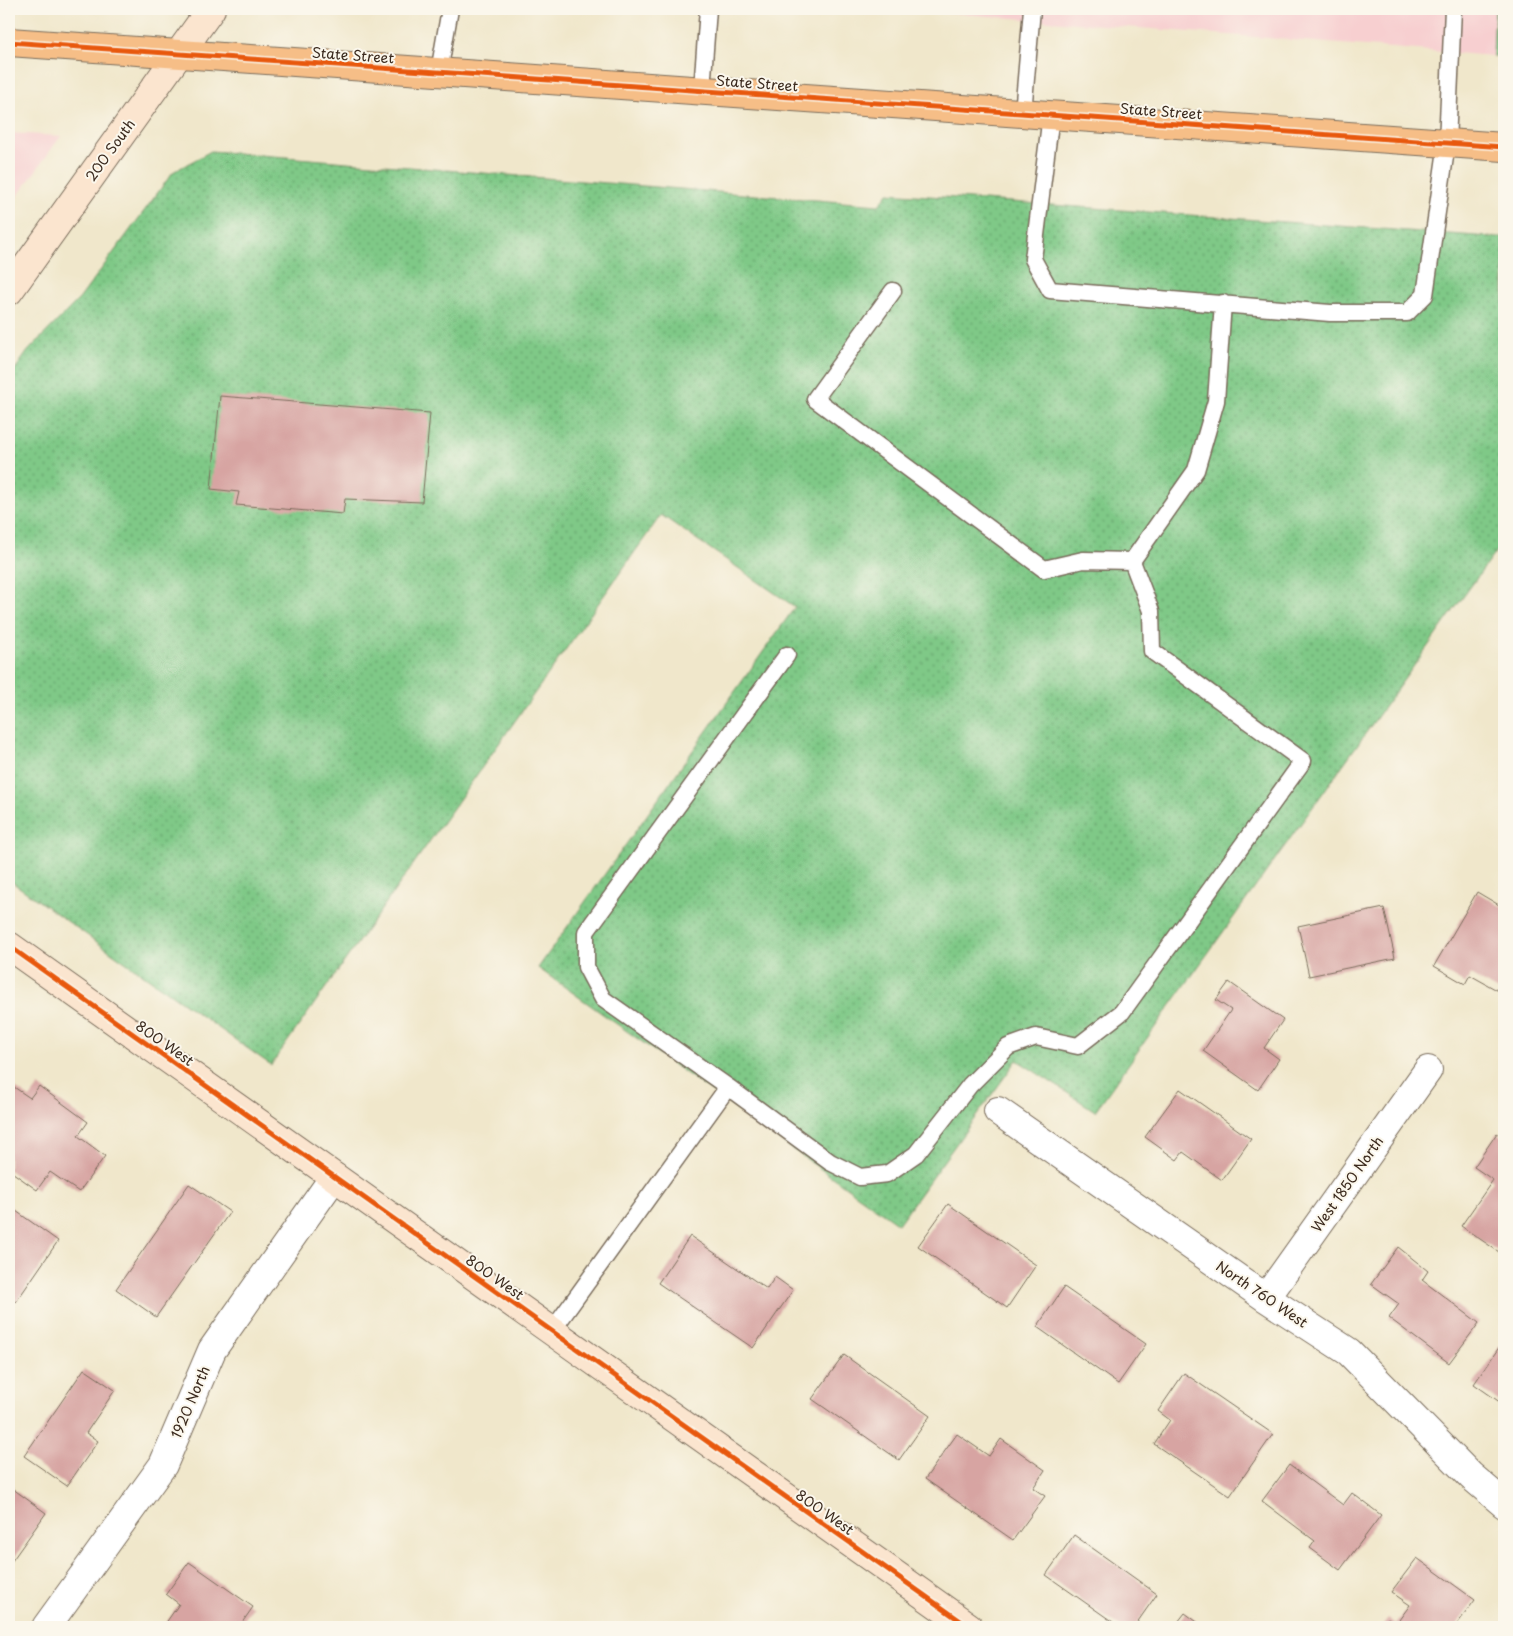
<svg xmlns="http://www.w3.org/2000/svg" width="1513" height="1636" font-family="'Playpen Sans',sans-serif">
	<defs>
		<pattern id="grass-dots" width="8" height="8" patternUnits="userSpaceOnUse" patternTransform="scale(1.25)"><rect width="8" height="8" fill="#7fc987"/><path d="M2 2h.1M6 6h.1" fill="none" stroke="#69a36e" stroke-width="1.8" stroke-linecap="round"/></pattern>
	</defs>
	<rect width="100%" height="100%" fill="#fbf7ec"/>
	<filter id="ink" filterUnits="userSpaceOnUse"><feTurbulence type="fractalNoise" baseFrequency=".02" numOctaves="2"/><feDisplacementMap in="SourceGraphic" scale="10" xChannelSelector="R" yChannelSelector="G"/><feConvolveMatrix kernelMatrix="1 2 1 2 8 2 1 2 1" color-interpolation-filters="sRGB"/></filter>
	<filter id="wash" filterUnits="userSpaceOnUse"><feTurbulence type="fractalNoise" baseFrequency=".0096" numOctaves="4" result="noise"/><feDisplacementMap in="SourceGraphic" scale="20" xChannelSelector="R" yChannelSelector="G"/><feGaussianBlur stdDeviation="1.12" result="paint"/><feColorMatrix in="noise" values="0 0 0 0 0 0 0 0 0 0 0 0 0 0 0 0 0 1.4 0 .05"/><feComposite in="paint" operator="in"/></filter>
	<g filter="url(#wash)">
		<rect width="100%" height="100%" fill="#f0e7cb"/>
		<!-- built -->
		<path fill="#f7cfd0" d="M899,9H1495L1493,56Z
			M9,133L61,136L9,208Z"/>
		<!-- grass -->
		<path fill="url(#grass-dots)" stroke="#5d7a52" d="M1495,9H1504V56H1493Z
			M211,151L879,205L888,193L1504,238V540L1095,1111L1017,1060L898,1224L538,968L795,607L661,515L271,1065L9,880V378L28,351L80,298L173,172Z"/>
		<g id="blocks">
			<!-- building -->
			<path fill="#d7a4a2" d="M220,396L430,413L422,502L345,499L343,514L236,505L239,492L211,489Z
				M1477,892L1504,908V994L1470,975L1465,984L1434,966Z
				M1384,908L1395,958L1309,976L1298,926Z
				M1229,982L1283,1020L1264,1048L1279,1059L1258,1090L1203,1051L1231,1010L1216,1000Z
				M11,1085L30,1098L39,1086L88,1122L78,1136L105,1156L79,1192L50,1172L37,1190L9,1170V1088Z
				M1180,1089L1251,1139L1222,1180L1183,1152L1177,1160L1145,1137Z
				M1497,1133L1504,1138V1251L1502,1254L1461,1226L1493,1180L1474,1167Z
				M189,1184L230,1212L156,1317L116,1289Z
				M948,1204L1036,1265L1007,1308L918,1246Z
				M9,1206L58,1241L16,1302L9,1297Z
				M690,1236L767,1289L775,1277L793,1290L753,1348L658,1283Z
				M1398,1247L1428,1271L1422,1280L1479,1323L1449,1363L1389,1318L1399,1304L1371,1284Z
				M1064,1287L1146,1344L1118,1384L1037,1327Z
				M1502,1343L1504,1344V1405L1474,1384Z
				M844,1355L930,1416L899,1460L812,1399Z
				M84,1369L115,1390L86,1433L98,1441L67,1486L24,1456Z
				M1184,1373L1273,1434L1230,1496L1154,1444L1170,1420L1158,1411Z
				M957,1434L989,1456L1001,1439L1045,1470L1033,1488L1045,1496L1013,1540L925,1479Z
				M1289,1465L1343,1505L1352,1493L1381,1515L1340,1570L1310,1548L1315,1541L1262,1501Z
				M9,1486L46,1513L9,1565Z
				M1074,1535L1157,1594L1134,1627H1120L1046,1575Z
				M1417,1558L1475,1600L1455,1627H1381L1388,1618L1396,1624L1410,1605L1391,1592Z
				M189,1562L253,1607L239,1627H163L179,1604L166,1594Z
				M1185,1613L1204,1627H1174Z"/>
		</g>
	</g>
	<g filter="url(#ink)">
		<use href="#blocks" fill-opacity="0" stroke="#7a6c5b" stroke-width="1"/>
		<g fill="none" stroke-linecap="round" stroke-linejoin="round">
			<defs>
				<path id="lane" d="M439,72L450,9
					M702,90L708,9
					M1023,113L1032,9
					M1051,115L1033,259L1050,290L1330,313H1407L1425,295L1447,143L1453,9
					M893,291L815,399L1044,569L1083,560L1132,561L1196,470L1216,401L1223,303
					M728,1087L603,999L586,967V932L787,655
					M552,1331L728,1087L830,1162L860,1177L887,1174L916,1154L970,1085L1008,1047L1036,1037L1078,1046L1122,1012L1303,761L1152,651L1151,611L1132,561"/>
				<path id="street" d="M998,1111L1266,1298L1349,1352L1471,1476L1504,1504
					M1266,1298L1428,1070
					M46,1627L163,1465L212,1350L334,1177"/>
				<path id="secondary" d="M9,291L211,9
					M9,946L969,1627"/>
				<path id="primary" d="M9,42L1504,147"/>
			</defs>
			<!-- lane casing -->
			<use href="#lane" stroke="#7a6c5b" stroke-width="19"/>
			<!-- street casing -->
			<use href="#street" stroke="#7a6c5b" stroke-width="30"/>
			<!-- secondary casing -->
			<use href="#secondary" stroke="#7a6c5b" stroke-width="30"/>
			<!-- primary casing -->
			<use href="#primary" stroke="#7a6c5b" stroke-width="30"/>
			<!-- lane -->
			<use href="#lane" stroke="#fff" stroke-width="16"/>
			<!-- street -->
			<use href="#street" stroke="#fff" stroke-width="28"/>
			<!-- secondary -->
			<use href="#secondary" stroke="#fbe5cf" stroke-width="28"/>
			<!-- primary -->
			<use href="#primary" stroke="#f6be87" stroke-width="28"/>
			<defs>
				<path id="cycleway" d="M9,42L1504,147
					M9,946L969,1627"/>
			</defs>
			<!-- cycleway casing -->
			<use href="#cycleway" stroke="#fbf7ec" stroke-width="8"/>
			<!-- cycleway -->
			<use href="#cycleway" stroke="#e8590c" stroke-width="5"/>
		</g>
	</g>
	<g text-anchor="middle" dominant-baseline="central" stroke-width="4" stroke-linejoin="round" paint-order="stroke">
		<!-- street labels -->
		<g font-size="14" fill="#3b2a1e" stroke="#fbf7ec">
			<text transform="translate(353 55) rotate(4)">State Street</text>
			<text transform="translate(757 83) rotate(4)">State Street</text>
			<text transform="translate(1161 111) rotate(4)">State Street</text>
			<text transform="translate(110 150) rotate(-54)">200 South</text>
			<text transform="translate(165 1043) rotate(35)">800 West</text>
			<text transform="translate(1347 1184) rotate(-55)">West 1850 North</text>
			<text transform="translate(495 1277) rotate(35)">800 West</text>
			<text transform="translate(1262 1294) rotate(34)">North 760 West</text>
			<text transform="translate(190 1402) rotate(-67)">1920 North</text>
			<text transform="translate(825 1512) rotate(35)">800 West</text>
		</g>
	</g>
	<!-- margin -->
	<rect width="1513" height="1636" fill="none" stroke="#fbf7ec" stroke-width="30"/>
</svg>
